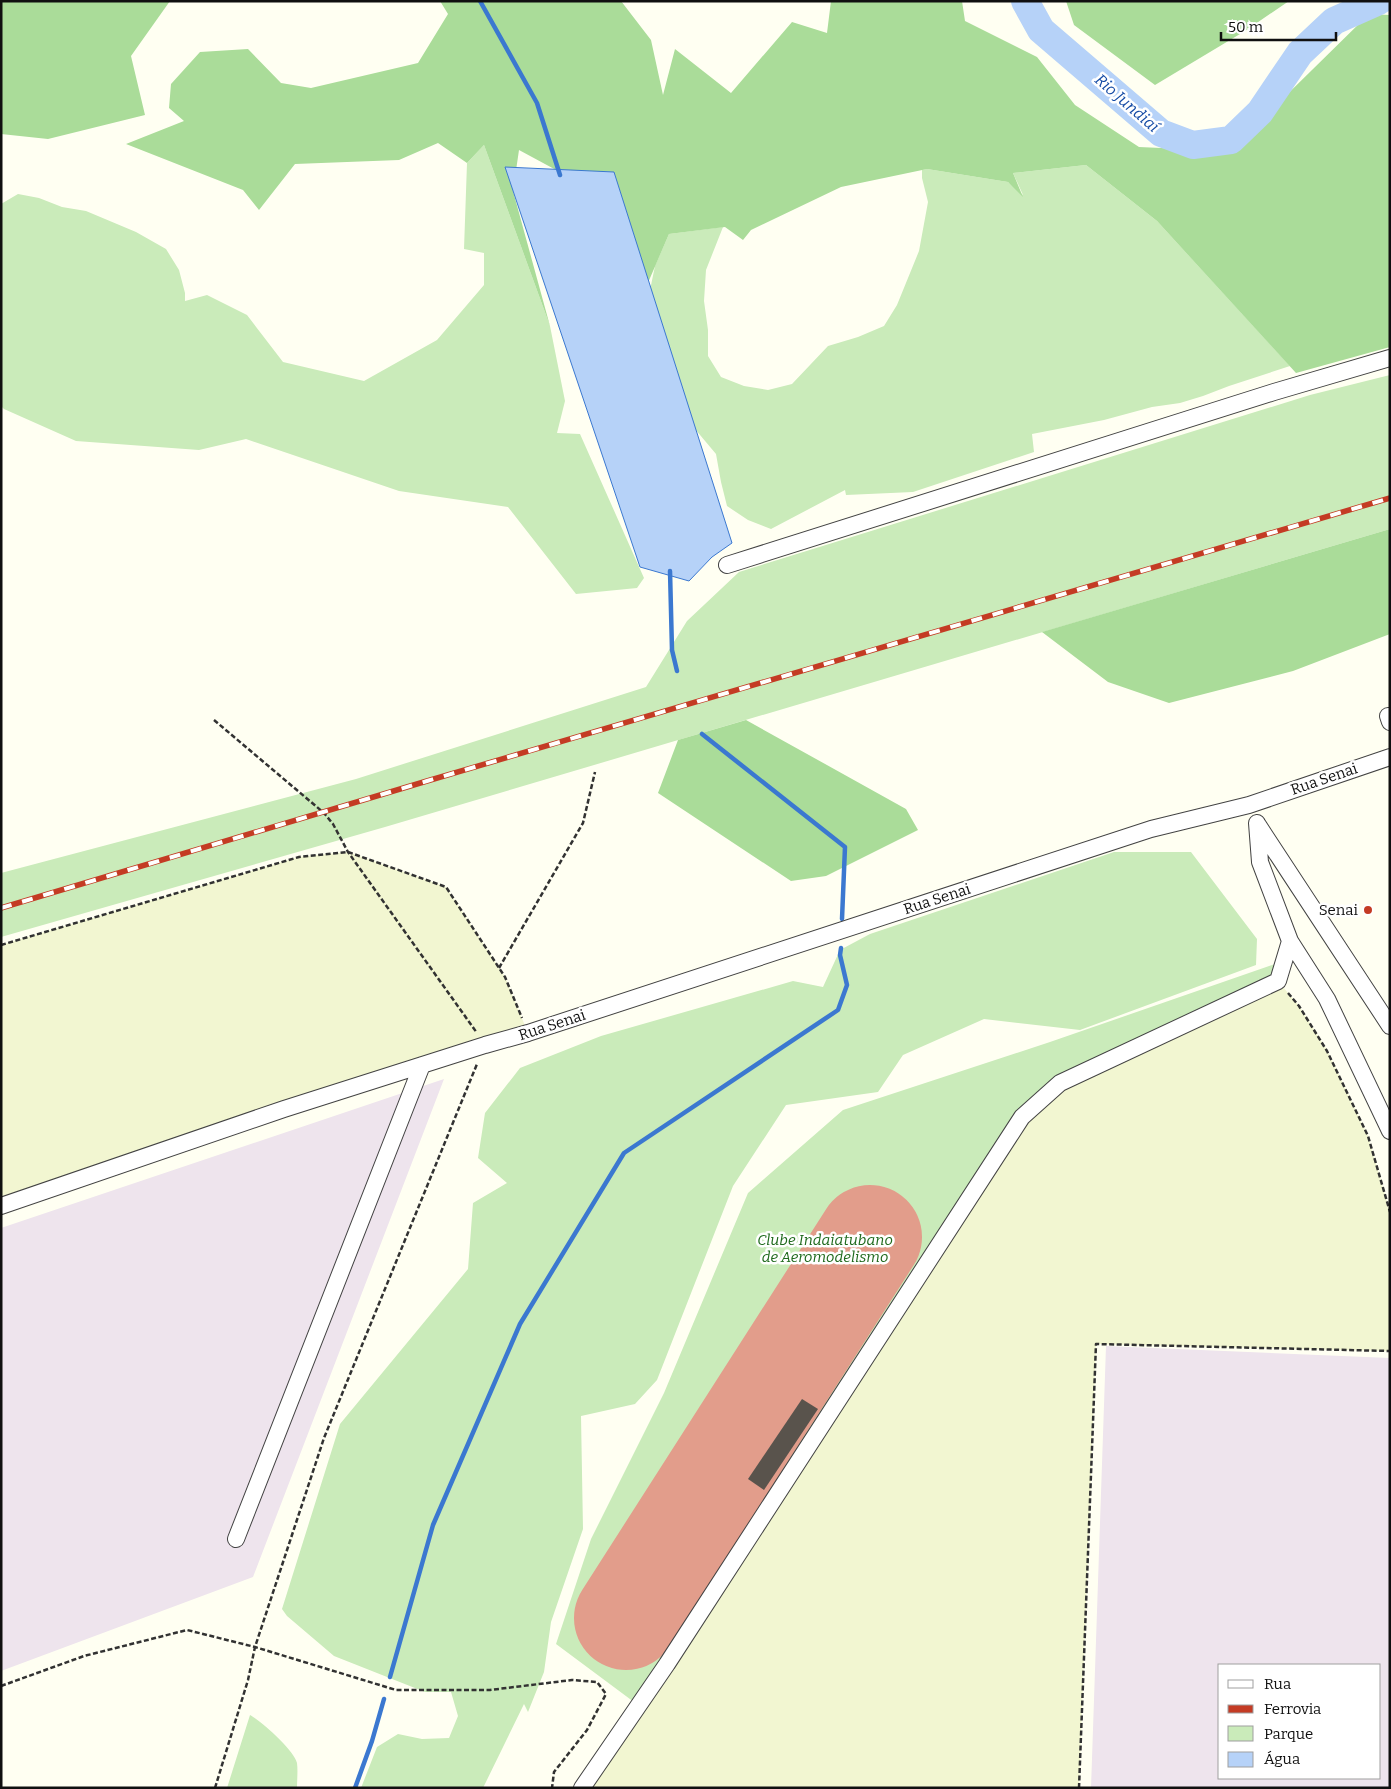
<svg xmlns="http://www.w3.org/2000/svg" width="1391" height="1789" font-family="Bitter,serif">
	<rect width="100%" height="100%" fill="#fffff2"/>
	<!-- industrial -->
	<path fill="#eee4ed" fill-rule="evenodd" d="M444,1079L253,1577L1,1671V1228Z
		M1106,1346L1390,1358V1788H1091ZM1220,1665H1380V1778H1220Z"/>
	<!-- farmland -->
	<path fill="#f2f6d1" d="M348,852L446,887L505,977L528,1033L1,1206V945L299,857Z
		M1278,981L1299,1006L1327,1050L1368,1136L1390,1212V1351L1096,1344L1079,1788H582L1022,1117L1060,1083Z"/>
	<!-- green -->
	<path fill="#caebba" d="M484,145L550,326L565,401L557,433L580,434L644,578L637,588L576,594L508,507L399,491L246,439L199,450L76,441L4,409L1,406V204L18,194L39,198L62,207L86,211L136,232L166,249L179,270L185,293V301L207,295L247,315L283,362L364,381L437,340L484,285V253L464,249L467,163Z
		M1086,165L1157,221L1290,366L1229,386L1203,396L1180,403L1152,407L1104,420L1032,434L1034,452L913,492L846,495L845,490L771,529L748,520L727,506L721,482L716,454L695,429L650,290L655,266L669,234L723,227L706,270L704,301L708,330V356L721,377L744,386L768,390L792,384L828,346L858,337L884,326L897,305L919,251L928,202L922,178V170L927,169L1008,182L1023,195L1013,173Z
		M1390,375V529L385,827L1,937V873L356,779L646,687L687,621L739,572L1310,395Z
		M1114,852H1191L1257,939L1256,965L1080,1030L984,1019L903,1055L878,1092L786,1105L733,1186L657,1380L635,1404L581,1416L583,1529L551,1622L544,1672L528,1712L524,1704L483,1788H361L377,1747L398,1734L422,1739L449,1738L458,1716L451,1692H425L334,1656L287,1616L282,1609L340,1424L468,1269L473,1203L507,1183L478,1158L485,1113L520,1068L601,1036L793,981L823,987L840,950L870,934Z
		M1278,963V981L1060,1083L1022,1117L638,1705L556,1644L591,1539L664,1393L748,1193L843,1110L1050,1042Z
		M250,1715C262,1722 294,1750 297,1763C298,1771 297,1780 297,1788H227Z"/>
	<!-- forest -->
	<path fill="#aadc99" d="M1,1H170L131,56L145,115L48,139L1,134Z
		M440,1H621L651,40L663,95L675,49L731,93L792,22L827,33L831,1H962L965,21L1037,57L1075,105L1139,147L1183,149L1255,126L1369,14L1390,15V347L1296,373L1157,221L1086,165L1013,173L1023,197L1008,182L927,169L841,187L751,230L743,240L725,227L669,234L644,292L595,191L519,150L513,191L550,326L484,145L467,163L438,143L399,160L295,164L259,210L243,190L126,144L184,121L169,108L171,84L200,52L248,49L281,83L311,88L418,63L448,14Z
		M1066,1H1289L1245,31L1155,85L1074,25Z
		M1390,529V634L1293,671L1169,703L1108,682L1042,632Z
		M746,720L906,809L918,830L826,876L791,881L658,793L678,740Z"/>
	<!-- water -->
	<path fill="#b6d2f8" stroke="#3b78d0" d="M505,167L614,172L732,543L712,557L689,581L640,567Z"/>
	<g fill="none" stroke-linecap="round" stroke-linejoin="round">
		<!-- stream -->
		<path stroke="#3b78d0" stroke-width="4.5" d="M480,1L537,103L560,175
			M670,571L672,650L677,671
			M702,734L845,847L842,919
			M390,1677L433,1525L520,1324L624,1153L838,1010L847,985L840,955L841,948
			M355,1788L372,1741L384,1699"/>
		<!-- river -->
		<path stroke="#b6d2f8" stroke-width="28" d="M1025,1L1041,30L1161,133L1193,145L1231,140L1260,112L1300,53L1334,21L1379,1"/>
		<!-- runway -->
		<path stroke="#e29d8b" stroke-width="104" d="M626,1618L870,1237"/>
	</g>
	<!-- building -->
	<path fill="#59534c" d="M802,1399L818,1409L764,1490L748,1479Z"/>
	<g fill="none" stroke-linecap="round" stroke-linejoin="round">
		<defs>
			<path id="minor" d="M727,565L1274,392L1390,358
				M1390,716H1388L1390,722
				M1258,825L1390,1026
				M1290,941L1327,999L1390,1131
				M1,1206L284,1109L485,1045L528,1033L1151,829L1249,805L1390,757
				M236,1539L422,1065
				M582,1788L667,1664L1022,1117L1060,1083L1278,981L1290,941L1260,862L1257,823"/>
		</defs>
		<!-- minor casing -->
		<use href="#minor" stroke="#434343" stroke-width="18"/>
		<!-- path -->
		<path stroke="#323232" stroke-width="2.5" stroke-dasharray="5 2.5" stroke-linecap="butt" d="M214,720L324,813L333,824L348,852L477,1033
			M1,945L299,857L348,852L446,887L505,977L522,1018
			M499,968L583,823L595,772
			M1288,993L1299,1006L1327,1051L1368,1136L1390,1212
			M1,1686L84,1656L187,1630L255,1647L396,1690H490L572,1680L597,1682L606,1694L587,1730L554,1772L552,1788
			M215,1788L248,1680L255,1647L324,1438L477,1064
			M1079,1788L1096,1344L1390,1351"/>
		<!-- minor -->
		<use href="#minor" stroke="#fff" stroke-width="16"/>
		<defs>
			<path id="rail" d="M1,908L427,781L1390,498"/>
		</defs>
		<!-- rail casing -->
		<use href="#rail" stroke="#c43b24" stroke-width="5.5"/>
		<!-- rail -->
		<use href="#rail" stroke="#fff" stroke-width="4" stroke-dasharray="11" stroke-linecap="butt"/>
	</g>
	<!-- markers -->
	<circle fill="#c43b24" stroke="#fff" stroke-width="2" cx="1368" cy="910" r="5"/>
	<g text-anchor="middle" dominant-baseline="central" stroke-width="5" stroke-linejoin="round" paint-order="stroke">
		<!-- street labels -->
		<g font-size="15" fill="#101010" stroke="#fff">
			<text transform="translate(1324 779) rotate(-19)">Rua Senai</text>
			<text transform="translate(937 899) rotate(-18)">Rua Senai</text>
			<text transform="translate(552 1025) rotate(-18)">Rua Senai</text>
		</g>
		<!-- poi labels -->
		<g font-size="15" fill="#101010" stroke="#fff" text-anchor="end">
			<text x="1358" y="910">Senai</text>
		</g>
		<!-- park labels -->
		<g font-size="15" font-style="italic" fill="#1f6a1d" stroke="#fff">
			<text x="825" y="1240">Clube Indaiatubano<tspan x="825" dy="17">de Aeromodelismo</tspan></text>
		</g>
		<!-- water labels -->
		<g font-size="16" font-style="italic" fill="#154ba5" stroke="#fff">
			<text transform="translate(1127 103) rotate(41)">Rio Jundiaí</text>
		</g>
	</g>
	<!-- border -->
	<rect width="1391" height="1789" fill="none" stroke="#101010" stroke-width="5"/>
	<!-- legend -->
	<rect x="1218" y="1664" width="162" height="115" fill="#ffffff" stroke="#9f9f9f"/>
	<rect x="1228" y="1680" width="25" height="8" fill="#ffffff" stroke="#9f9f9f"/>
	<text x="1264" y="1689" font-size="15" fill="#101010">Rua</text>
	<rect x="1228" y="1705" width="25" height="8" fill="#c43b24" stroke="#9f9f9f"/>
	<text x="1264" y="1714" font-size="15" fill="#101010">Ferrovia</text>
	<rect x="1228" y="1726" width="25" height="15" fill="#caebba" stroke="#9f9f9f"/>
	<text x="1264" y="1739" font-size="15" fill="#101010">Parque</text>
	<rect x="1228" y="1752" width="25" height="15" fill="#b6d2f8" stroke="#9f9f9f"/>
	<text x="1264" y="1764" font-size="15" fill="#101010">Água</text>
	<!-- scale -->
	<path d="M1221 32v8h115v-8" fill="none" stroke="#101010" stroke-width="2.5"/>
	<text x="1228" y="32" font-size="15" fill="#101010" stroke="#ffffff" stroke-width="4" paint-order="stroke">50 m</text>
</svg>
